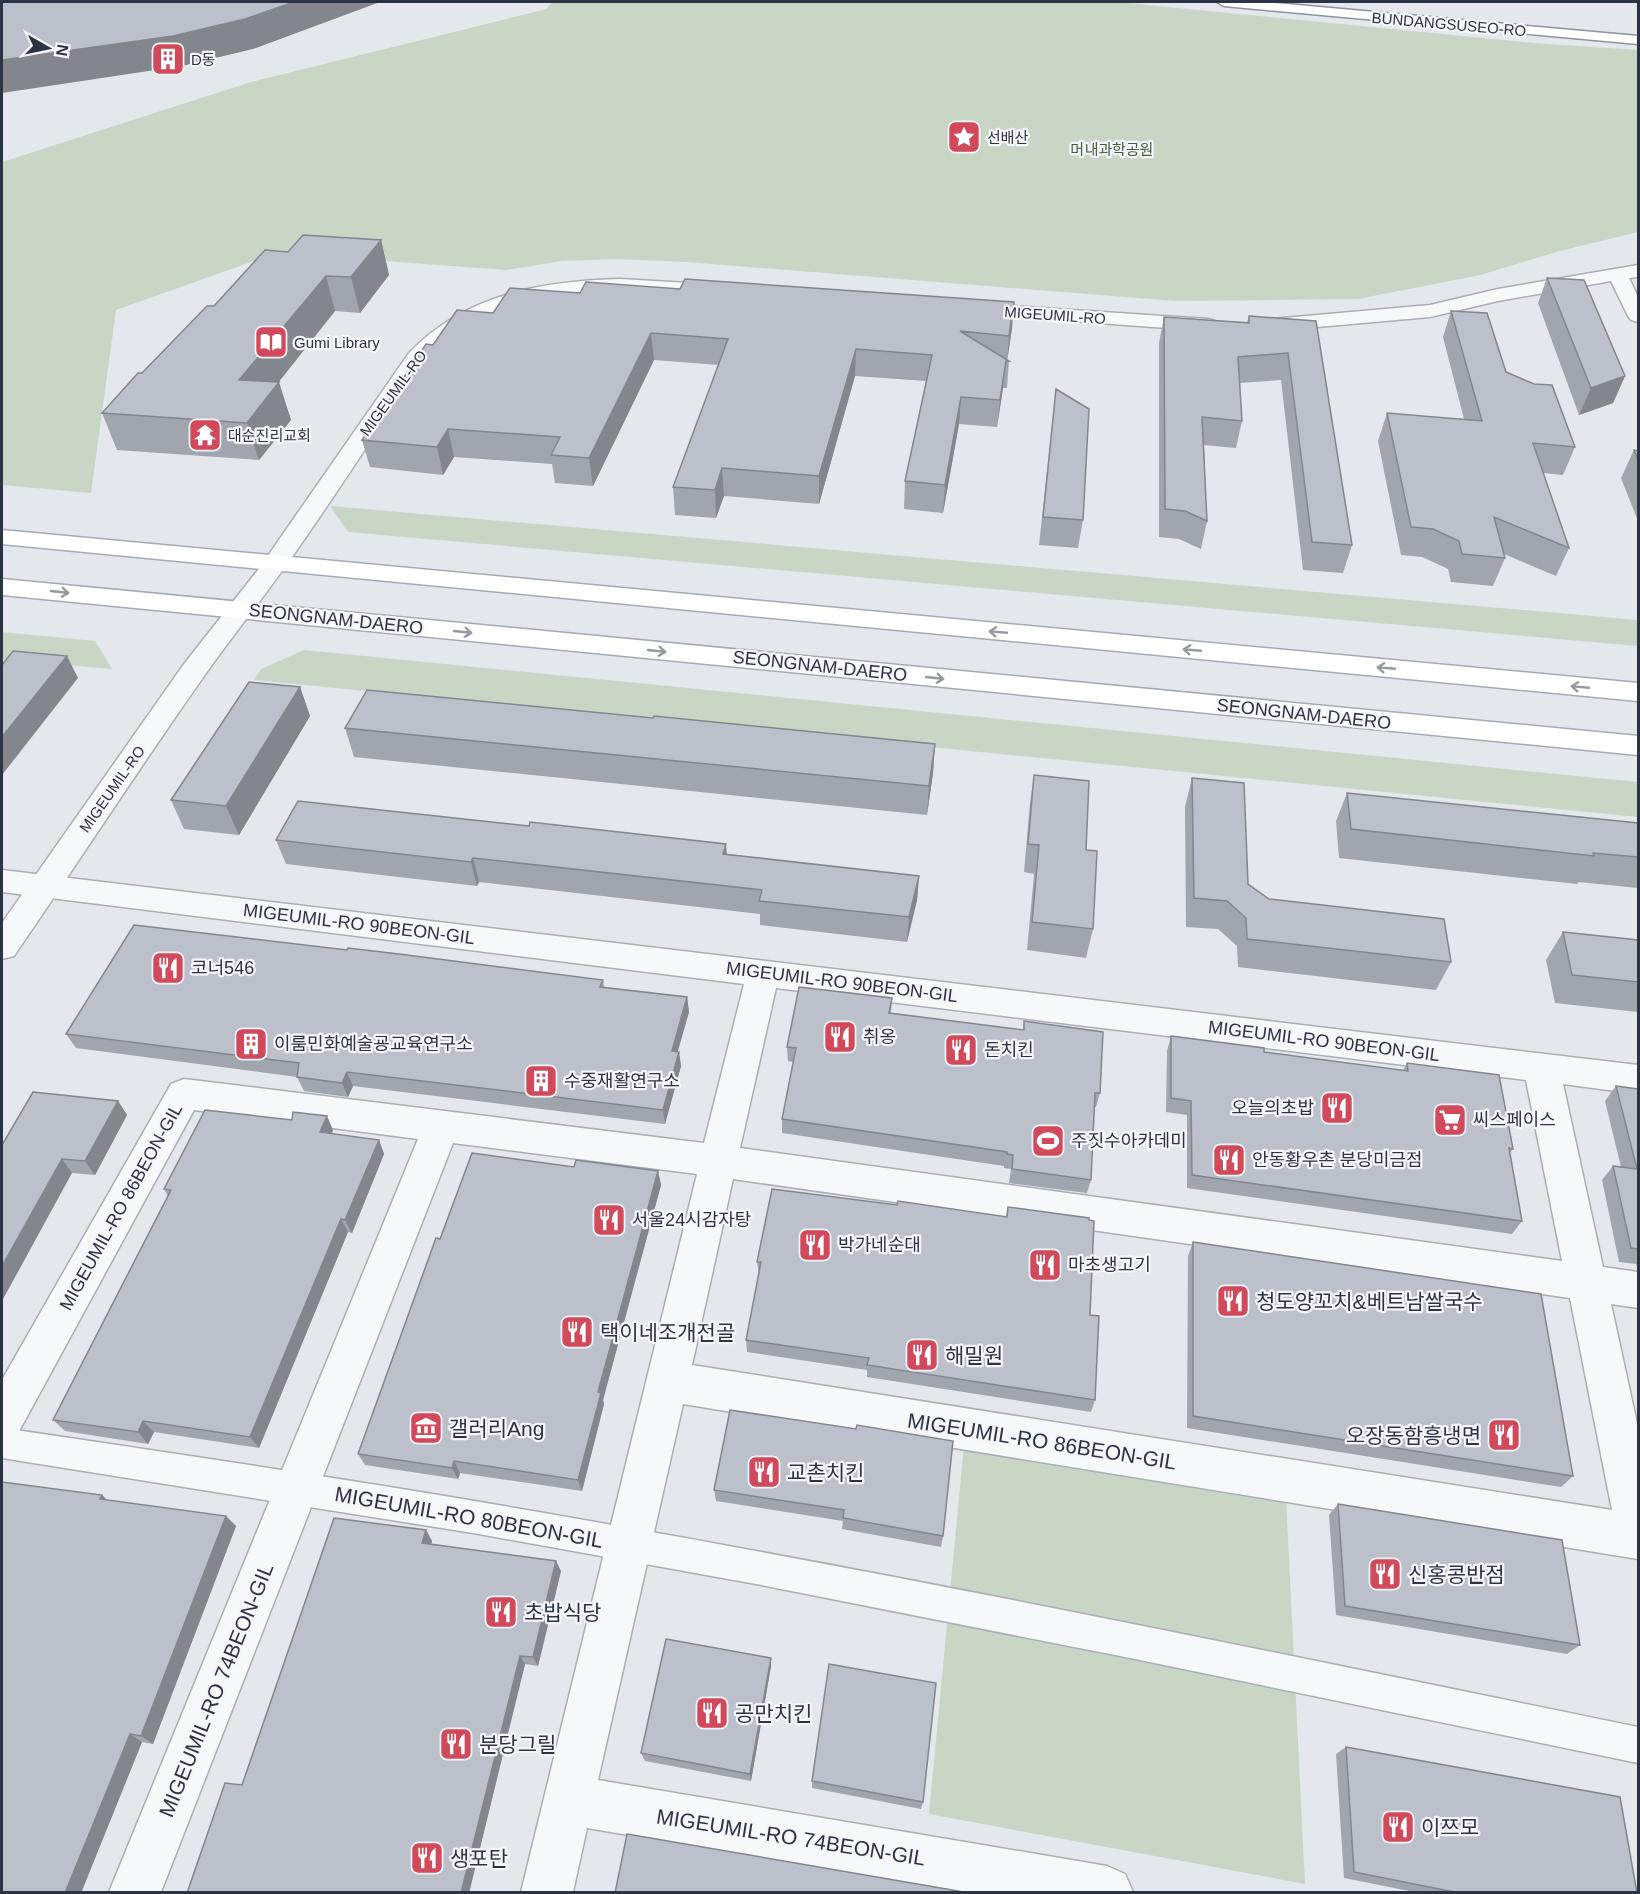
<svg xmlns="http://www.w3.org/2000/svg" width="1640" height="1894" font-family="Helvetica,'Noto Sans KR',sans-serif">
	<rect width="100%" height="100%" fill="#e4e7ec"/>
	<!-- green -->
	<path fill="#c9d6c5" d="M552,2H1118L1533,43L1638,50V232L1560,251L1480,275L1358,299L1175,301L686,262L616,259L562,261L506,270L276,253L116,310L91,493L2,485V162L251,82L547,9Z
		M330,506L1638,620V646L348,532Z
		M2,632L95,641L112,669L2,659Z
		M304,650L1638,782V817L254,680L261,669Z
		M964,1445L1286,1498L1305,1884L929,1814Z"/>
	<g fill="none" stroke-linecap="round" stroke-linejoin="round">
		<defs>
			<path id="pedestrian" d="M2,1428C211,1459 421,1490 629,1528C967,1588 1302,1658 1638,1727V1763L1135,1659L756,1584L473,1533L2,1458Z"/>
			<path id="minor" d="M2,870L1638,1065V1094L1563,1084L1603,1267L1638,1272V1308L1611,1304L1638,1428V1559L683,1404L598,1780L1107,1866L1125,1874L1133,1892H965L587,1828L573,1892H521L697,1174L453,1143L161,1892H109L418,1139L194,1110L17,1435L2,1441V1380L171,1084L184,1079L704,1143L744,984L2,892ZM776,988L1526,1080L1562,1261L740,1148ZM733,1179L1570,1298L1612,1510L692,1365Z"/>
			<path id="tertiary" d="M1638,265V277L1629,278L1638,297V322L1631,320L1628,316L1611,281L1498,301L1430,317L1272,331L1265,329L1262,325L1265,321L1272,319L1430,305L1498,289Z
				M620,279L723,285L730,287L733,291L730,295L723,297C636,291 541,280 463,328C423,352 401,394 377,431C352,469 327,507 301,544C270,590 234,633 202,679C138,770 77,864 14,956L2,959V923L184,664L258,570L409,353C465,294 543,281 620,279Z
				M969,303L1208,319L1215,321L1218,325L1215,329L1208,331L962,313L959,309L962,305Z"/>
			<path id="primary" d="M2,530L1638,683V701L2,544Z
				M2,579L1638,736V755L2,595Z"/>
			<path id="trunk" d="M1217,2H1264L1638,36V44L1224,6Z"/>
		</defs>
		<!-- pedestrian casing -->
		<use href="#pedestrian" stroke="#a9aeb7" stroke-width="3"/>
		<!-- minor casing -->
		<use href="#minor" stroke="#a9aeb7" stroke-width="3"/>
		<!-- tertiary casing -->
		<use href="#tertiary" stroke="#a9aeb7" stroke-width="3"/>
		<!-- primary casing -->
		<use href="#primary" stroke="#a3abb8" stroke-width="3"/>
		<!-- trunk casing -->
		<use href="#trunk" stroke="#8b94a3" stroke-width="3"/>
		<!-- pedestrian -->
		<use href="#pedestrian" fill="#f7f8fa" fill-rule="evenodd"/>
		<!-- minor -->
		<use href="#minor" fill="#f7f8fa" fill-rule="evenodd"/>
		<!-- tertiary -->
		<use href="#tertiary" fill="#f7f8fa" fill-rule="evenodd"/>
		<!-- primary -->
		<use href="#primary" fill="#fff" fill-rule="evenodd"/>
		<!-- trunk -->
		<use href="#trunk" fill="#fff" fill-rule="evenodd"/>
	</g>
	<!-- wall -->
	<path fill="#a1a5ae" d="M381,240L389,275L360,313L335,311L278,382L291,420L259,460L117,450L102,413L142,373L214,306L288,252Z
		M1547,278L1625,376L1613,403L1579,415L1538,303Z
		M1451,311L1506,372L1575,447L1563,475L1543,473L1569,548L1556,576L1504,554L1505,558L1493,586L1451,582L1448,569L1422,557L1401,555L1378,441L1387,413L1464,419L1443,337Z
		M493,313L1012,328L1007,360L1009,361L1007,388H1003L997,427L959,424L943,513L904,509L905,481L926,381L855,376L819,504L724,496L716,518L675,515L673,487L719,365L654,360L593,486L555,483L552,464L454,457L443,475L370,467L362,440L433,345Z
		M1249,316L1316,321L1352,545L1343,573L1303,570L1281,380L1239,383L1242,421L1236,448L1204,445L1207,521L1201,549L1179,539L1159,537V343L1164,317L1247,322Z
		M1056,389L1083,520L1078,548L1039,545Z
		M1634,450L1638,451V521L1621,478Z
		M300,687L310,716L239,835L184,829L171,800Z
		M653,718L935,744L933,773L927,815L354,757L345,728Z
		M1034,775L1086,850L1093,929L1086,958L1027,950L1034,874L1024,872L1030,803Z
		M1192,778L1248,884L1269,899L1451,962L1436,990L1238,967L1237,946L1218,929L1186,927L1185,807Z
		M1347,793L1638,823V888L1579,882L1577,884L1339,858L1336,821Z
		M276,840L727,854L919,876L917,900L907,942L760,925V914L479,882L477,886L286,864Z
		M1563,932L1638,940V1012L1555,1003L1546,960Z
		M347,950L603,980L604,987L687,997L689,1012L677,1052H679L681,1066L665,1124L353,1086L348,1097L304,1091L297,1077L76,1048L66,1034Z
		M892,998L891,1013L1023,1030L1024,1021L1100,1093L1096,1107H1094L1091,1180L1087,1193L1009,1183L1011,1169L1004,1168V1166L782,1133V1119L794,1062L788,1061L787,1047Z
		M1171,1036L1264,1052L1403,1071L1407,1063L1513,1149L1510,1153L1522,1221L1512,1234L1187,1188V1115L1166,1112L1167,1051Z
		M1616,1086L1638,1089V1269L1636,1264L1619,1262L1602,1180L1613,1166L1621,1167L1605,1101Z
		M118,1101L127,1115L95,1175L72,1173L2,1145Z
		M333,1130L332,1134L379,1140L384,1154L352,1233L348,1232L259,1448L154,1432L148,1444L65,1431L53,1420L168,1196L164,1189Z
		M574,1167L658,1171L661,1185L603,1400L604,1404L582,1491L460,1473L458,1479L365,1465L358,1454L440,1239Z
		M897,1205L1006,1217L1008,1207L1090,1315L1095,1400L1091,1412L867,1377V1370L747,1352L746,1340L759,1275L757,1262Z
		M1193,1242L1573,1476L1561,1487L1187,1428L1188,1256Z
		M856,1429L943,1536L941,1547L842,1529L843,1521L716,1501L714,1490Z
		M102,1495L107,1500L236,1526L153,1744L142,1742L81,1893H2Z
		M1338,1504L1580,1645L1567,1654L1336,1615L1329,1515Z
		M426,1530L432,1541L431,1544L561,1571L538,1666L525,1664L469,1893H187L242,1785Z
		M771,1658V1666L751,1781L645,1761L641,1753Z
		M1346,1747L1637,1893H1419L1344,1878L1336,1754Z
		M812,1781L923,1802L921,1809L812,1788Z"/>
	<!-- shaded-wall -->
	<path fill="#83868d" d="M294,2H380L253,49L182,66L2,93V60Z
		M381,240L389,275L360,313L351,277Z
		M326,276L335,311L251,417L239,380Z
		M1014,302L1012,328L1007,362L1009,336Z
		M651,333L654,360L593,486L589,458Z
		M856,349L855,376L819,504V476Z
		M1006,361L1003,388L997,427L1000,400Z
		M1625,376L1613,403L1579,415L1591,388Z
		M279,382L291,420L259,460L247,423Z
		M961,397L959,424L943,513L945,485Z
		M448,429L454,457L443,475L437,447Z
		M722,468L724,496L716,518L715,490Z
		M67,656L78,678L2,775V737Z
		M300,687L310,716L239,835L226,806Z
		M935,744L933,773L927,815L929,786Z
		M726,844L728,868L723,854Z
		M473,858L479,882L477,886L471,862Z
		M919,876L917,900L907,942L909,917Z
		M687,997L689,1012L674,1065L672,1051Z
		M679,1052L681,1066L665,1124L663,1110Z
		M347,1072L353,1086L348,1097L342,1083Z
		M118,1101L127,1115L95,1175L85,1161Z
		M327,1116L333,1130L326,1146L320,1132Z
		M379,1140L384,1154L352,1233L345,1220Z
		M62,1159L72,1173L2,1301V1266Z
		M658,1171L661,1185L603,1400L604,1404L582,1491L578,1480L598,1392Z
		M341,1219L348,1232L259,1448L250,1437Z
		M143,1421L154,1432L148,1444L138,1432Z
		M454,1461L460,1473L458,1479L452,1468Z
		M102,1495L113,1506L100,1499Z
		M226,1516L236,1526L153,1744L141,1736Z
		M426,1530L432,1541L429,1553L422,1543Z
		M556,1561L561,1571L538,1666L533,1657Z
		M520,1656L525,1664L469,1893H461Z
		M771,1658V1666L751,1781L750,1774Z
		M130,1734L142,1742L81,1893H65Z"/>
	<!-- building -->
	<path fill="#bbc0ca" stroke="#83868d" stroke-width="1.5" d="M2,2H294L245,19L173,36L2,60Z
		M303,235L381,240L351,277L326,276L239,380L279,382L247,423L102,413L138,373H142L207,306H214L265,250L288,252Z
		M1547,278L1584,280L1625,376L1591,388Z
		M685,279L1014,302L1009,336L960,331L1009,361H1006L1000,400L961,397L945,485L905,481L932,355L856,349L819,476L722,468L715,490L673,487L728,339L651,333L589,458L551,455L560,437L448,429L437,447L362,440L426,344L433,345L457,310L493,313L510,288L580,293L586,282L680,289Z
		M1451,311L1487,313L1506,372L1534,384L1552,385L1575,447L1533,443L1569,548L1494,517L1505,558L1462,554L1459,541L1433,529L1411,527L1387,413L1482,421Z
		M1249,316L1316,321L1352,545L1312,542L1288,353L1238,357L1242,421L1202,417L1207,521L1185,511L1165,509L1164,317L1249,323Z
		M1056,389L1089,409L1083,520L1043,517Z
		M1634,450L1638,451V460Z
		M13,651L67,656L2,737V665Z
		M249,682L300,687L226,806L171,800Z
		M367,690L653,718L654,716L935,744L929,786L345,728Z
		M1034,775L1089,781L1086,850L1097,851L1093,929L1032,922L1039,845L1028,844Z
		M1192,778L1244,783L1248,884L1269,899L1444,919L1451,962L1247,939L1246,918L1227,901L1194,898Z
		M1347,793L1638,823V857L1593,853L1594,856L1351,829Z
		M298,801L529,826L530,822L726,844L723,854L919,876L909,917L759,901L762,890L473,858L471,862L276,840Z
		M134,925L347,950L348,948L399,954L603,980L600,987L687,997L672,1051L679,1052L663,1110L347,1072L342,1083L297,1077L299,1063L66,1034Z
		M1563,932L1638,940V982L1572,975Z
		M799,987L892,998L889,1013L1024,1030V1021L1103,1032L1100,1093H1095L1091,1180L1012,1169L1013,1155L1007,1154V1152L782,1119L796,1048L787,1047Z
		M1171,1036L1264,1048V1052L1408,1071L1407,1063L1499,1075L1513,1149L1509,1148L1522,1221L1192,1175L1191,1101L1171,1098Z
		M1616,1086L1638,1089V1249L1631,1248L1613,1166L1637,1169Z
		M33,1092L118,1101L85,1161L62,1159L2,1266V1145Z
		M205,1110L292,1120L293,1112L327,1116L320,1132L379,1140L345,1220L341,1219L250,1437L143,1421L138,1432L53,1420L171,1190L164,1189Z
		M472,1153L574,1167L576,1160L658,1171L598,1392L601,1393L578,1480L454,1461L452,1468L358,1454L436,1238L440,1239Z
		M772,1189L897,1205L898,1201L1007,1217L1008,1207L1089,1218V1220L1094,1221L1090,1315L1099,1316L1095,1400L867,1365L869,1358L746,1340L761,1262H757Z
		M1193,1242L1541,1294L1573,1476L1193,1416Z
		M730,1410L856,1429L857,1425L953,1441L943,1536L843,1518L844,1510L714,1490Z
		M2,1482L102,1495L100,1499L226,1516L141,1736L130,1734L65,1893H2Z
		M1338,1504L1562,1540L1580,1645L1345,1606Z
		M334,1518L426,1530L422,1543L556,1561L533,1657L520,1656L461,1893H187L225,1783L242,1785Z
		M666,1639L771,1658L750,1774L641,1753Z
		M829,1664L936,1683L923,1802L812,1781Z
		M1346,1747L1620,1797L1637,1893H1459L1354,1872Z
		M627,1834L958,1891L968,1893H615Z"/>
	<!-- one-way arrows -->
	<defs><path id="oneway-shaft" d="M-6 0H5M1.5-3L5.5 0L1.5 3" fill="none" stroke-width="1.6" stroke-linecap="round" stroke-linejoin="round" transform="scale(1.5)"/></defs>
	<g stroke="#959aa2">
		<use href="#oneway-shaft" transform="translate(60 592) rotate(6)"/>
		<use href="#oneway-shaft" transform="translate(463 632) rotate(6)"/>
		<use href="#oneway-shaft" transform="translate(998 632) rotate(-175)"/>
		<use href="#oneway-shaft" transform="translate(1192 650) rotate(-175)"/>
		<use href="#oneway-shaft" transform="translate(657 651) rotate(6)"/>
		<use href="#oneway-shaft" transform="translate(1386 668) rotate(-175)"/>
		<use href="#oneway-shaft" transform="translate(935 678) rotate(6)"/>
		<use href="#oneway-shaft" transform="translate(1580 687) rotate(-175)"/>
	</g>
	<!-- icons -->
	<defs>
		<symbol id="building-square" viewBox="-11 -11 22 22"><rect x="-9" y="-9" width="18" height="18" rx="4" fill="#d1495b" stroke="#f4f6f9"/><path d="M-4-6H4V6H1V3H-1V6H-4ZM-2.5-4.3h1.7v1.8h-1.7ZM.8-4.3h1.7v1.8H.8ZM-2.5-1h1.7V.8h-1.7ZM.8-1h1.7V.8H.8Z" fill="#fff"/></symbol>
		<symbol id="sight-square" viewBox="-11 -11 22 22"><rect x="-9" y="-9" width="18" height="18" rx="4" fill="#d1495b" stroke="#f4f6f9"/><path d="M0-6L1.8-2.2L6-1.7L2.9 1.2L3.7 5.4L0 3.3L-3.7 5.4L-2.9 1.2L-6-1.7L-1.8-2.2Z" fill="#fff"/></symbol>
		<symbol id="library-square" viewBox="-11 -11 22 22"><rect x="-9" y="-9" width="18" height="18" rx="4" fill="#d1495b" stroke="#f4f6f9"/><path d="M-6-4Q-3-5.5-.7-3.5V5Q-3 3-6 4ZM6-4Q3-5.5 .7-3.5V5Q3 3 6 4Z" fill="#fff"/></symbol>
		<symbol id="temple-square" viewBox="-11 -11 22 22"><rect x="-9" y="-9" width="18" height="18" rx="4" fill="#d1495b" stroke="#f4f6f9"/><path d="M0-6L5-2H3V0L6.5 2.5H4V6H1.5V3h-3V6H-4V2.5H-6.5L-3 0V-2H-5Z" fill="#fff"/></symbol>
		<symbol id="restaurant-square" viewBox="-11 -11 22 22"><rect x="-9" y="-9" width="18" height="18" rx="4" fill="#d1495b" stroke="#f4f6f9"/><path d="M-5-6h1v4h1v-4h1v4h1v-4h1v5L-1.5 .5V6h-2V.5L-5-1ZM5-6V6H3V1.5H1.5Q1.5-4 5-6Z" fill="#fff"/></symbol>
		<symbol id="supermarket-square" viewBox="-11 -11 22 22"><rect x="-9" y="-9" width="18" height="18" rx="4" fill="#d1495b" stroke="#f4f6f9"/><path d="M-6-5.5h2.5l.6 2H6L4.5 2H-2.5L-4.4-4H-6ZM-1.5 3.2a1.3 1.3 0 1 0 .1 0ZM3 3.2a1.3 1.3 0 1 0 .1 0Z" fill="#fff"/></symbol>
		<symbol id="stadium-square" viewBox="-11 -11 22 22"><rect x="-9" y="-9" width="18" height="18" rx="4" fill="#d1495b" stroke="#f4f6f9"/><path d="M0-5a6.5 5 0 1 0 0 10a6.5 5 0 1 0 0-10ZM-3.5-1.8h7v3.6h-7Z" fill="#fff"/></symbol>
		<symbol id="museum-square" viewBox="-11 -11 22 22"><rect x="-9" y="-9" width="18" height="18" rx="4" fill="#d1495b" stroke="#f4f6f9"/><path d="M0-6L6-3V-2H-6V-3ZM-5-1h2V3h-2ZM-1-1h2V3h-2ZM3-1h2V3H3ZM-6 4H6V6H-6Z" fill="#fff"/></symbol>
	</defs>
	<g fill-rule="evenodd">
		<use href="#building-square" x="149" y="40" width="38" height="38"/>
		<use href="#sight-square" x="945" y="118" width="38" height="38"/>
		<use href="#library-square" x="252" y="323" width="38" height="38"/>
		<use href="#temple-square" x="186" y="416" width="38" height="38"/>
		<use href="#restaurant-square" x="149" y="949" width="38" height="38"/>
		<use href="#restaurant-square" x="821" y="1018" width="38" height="38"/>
		<use href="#building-square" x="232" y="1025" width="38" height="38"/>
		<use href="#restaurant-square" x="942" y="1031" width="38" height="38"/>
		<use href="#building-square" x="522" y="1062" width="38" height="38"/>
		<use href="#restaurant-square" x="1318" y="1089" width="38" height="38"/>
		<use href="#supermarket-square" x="1431" y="1101" width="38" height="38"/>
		<use href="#stadium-square" x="1029" y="1122" width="38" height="38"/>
		<use href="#restaurant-square" x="1210" y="1141" width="38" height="38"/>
		<use href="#restaurant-square" x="590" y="1201" width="38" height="38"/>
		<use href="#restaurant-square" x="796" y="1226" width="38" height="38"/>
		<use href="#restaurant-square" x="1026" y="1246" width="38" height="38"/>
		<use href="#restaurant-square" x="1214" y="1282" width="38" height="38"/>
		<use href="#restaurant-square" x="558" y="1313" width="38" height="38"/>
		<use href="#restaurant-square" x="903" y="1336" width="38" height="38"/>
		<use href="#museum-square" x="407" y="1409" width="38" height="38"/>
		<use href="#restaurant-square" x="1485" y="1416" width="38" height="38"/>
		<use href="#restaurant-square" x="745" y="1453" width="38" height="38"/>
		<use href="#restaurant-square" x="1366" y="1555" width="38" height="38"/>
		<use href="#restaurant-square" x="482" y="1593" width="38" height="38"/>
		<use href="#restaurant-square" x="693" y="1694" width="38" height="38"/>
		<use href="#restaurant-square" x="437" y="1725" width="38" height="38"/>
		<use href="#restaurant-square" x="1379" y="1808" width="38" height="38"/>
		<use href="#restaurant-square" x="408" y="1839" width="38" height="38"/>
	</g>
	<g text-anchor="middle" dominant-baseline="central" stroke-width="4.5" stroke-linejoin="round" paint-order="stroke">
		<!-- far-street labels -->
		<g font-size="15" fill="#2b3445" stroke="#f4f6f9">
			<text transform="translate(1449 24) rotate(5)">BUNDANGSUSEO-RO</text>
			<text transform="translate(1055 315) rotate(4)">MIGEUMIL-RO</text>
			<text transform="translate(393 393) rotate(-54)">MIGEUMIL-RO</text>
			<text transform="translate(112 789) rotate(-55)">MIGEUMIL-RO</text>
		</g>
		<!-- far-poi labels -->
		<g font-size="15" fill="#2b3445" stroke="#f4f6f9" text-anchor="start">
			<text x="191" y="59">D동</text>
			<text x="987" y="137">선배산</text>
			<text x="294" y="342">Gumi Library</text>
			<text x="228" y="435">대순진리교회</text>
		</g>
		<!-- far-park labels -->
		<g font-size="15" fill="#3f6138" stroke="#f4f6f9">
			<text x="1112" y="149">머내과학공원</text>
		</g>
		<!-- street labels -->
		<g font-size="18" fill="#2b3445" stroke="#f4f6f9">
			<text transform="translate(336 619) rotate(6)">SEONGNAM-DAERO</text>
			<text transform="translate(820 666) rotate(6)">SEONGNAM-DAERO</text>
			<text transform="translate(1304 714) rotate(6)">SEONGNAM-DAERO</text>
			<text transform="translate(359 924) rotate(7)">MIGEUMIL-RO 90BEON-GIL</text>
			<text transform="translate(842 982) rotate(7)">MIGEUMIL-RO 90BEON-GIL</text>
			<text transform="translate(1324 1041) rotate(7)">MIGEUMIL-RO 90BEON-GIL</text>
			<text transform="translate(121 1207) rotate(-61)">MIGEUMIL-RO 86BEON-GIL</text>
		</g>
		<!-- poi labels -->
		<g font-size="18" fill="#2b3445" stroke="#f4f6f9" text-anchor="start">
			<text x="191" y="968">코너546</text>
			<text x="863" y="1037">취옹</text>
			<text x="274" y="1044">이룸민화예술굥교육연구소</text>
			<text x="984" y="1050">돈치킨</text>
			<text x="564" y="1081">수중재활연구소</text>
			<text x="1314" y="1108" text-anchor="end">오늘의초밥</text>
			<text x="1473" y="1120">씨스페이스</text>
			<text x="1071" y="1141">주짓수아카데미</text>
			<text x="1252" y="1160">안동황우촌 분당미금점</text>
			<text x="632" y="1220">서울24시감자탕</text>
			<text x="838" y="1245">박가네순대</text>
			<text x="1068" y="1265">마초생고기</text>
		</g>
		<!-- near-poi labels -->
		<g font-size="21" fill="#2b3445" stroke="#f4f6f9" text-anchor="start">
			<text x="1256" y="1301">청도양꼬치&amp;베트남쌀국수</text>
			<text x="600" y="1332">택이네조개전골</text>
			<text x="945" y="1355">해밀원</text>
			<text x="449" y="1428">갤러리Ang</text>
			<text x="1481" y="1435" text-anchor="end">오장동함흥냉면</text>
			<text x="787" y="1472">교촌치킨</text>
			<text x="1408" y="1574">신홍콩반점</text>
			<text x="524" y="1612">초밥식당</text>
			<text x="735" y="1713">공만치킨</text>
			<text x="479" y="1744">분당그릴</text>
			<text x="1421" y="1827">이쯔모</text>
			<text x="450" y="1858">생포탄</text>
		</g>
		<!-- near-street labels -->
		<g font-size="21" fill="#2b3445" stroke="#f4f6f9">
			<text transform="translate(1042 1441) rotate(9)">MIGEUMIL-RO 86BEON-GIL</text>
			<text transform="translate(469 1517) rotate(10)">MIGEUMIL-RO 80BEON-GIL</text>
			<text transform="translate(216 1690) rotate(-68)">MIGEUMIL-RO 74BEON-GIL</text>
			<text transform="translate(791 1837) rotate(9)">MIGEUMIL-RO 74BEON-GIL</text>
		</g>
	</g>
	<!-- border -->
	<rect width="1640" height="1894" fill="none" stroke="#2b3445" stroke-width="6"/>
	<!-- north arrow -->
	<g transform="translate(48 48) rotate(99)" stroke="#f4f6f9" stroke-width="4.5" paint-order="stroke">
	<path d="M0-4.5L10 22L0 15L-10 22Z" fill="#2b3445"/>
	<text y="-9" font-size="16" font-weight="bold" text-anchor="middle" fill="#2b3445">N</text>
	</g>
</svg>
